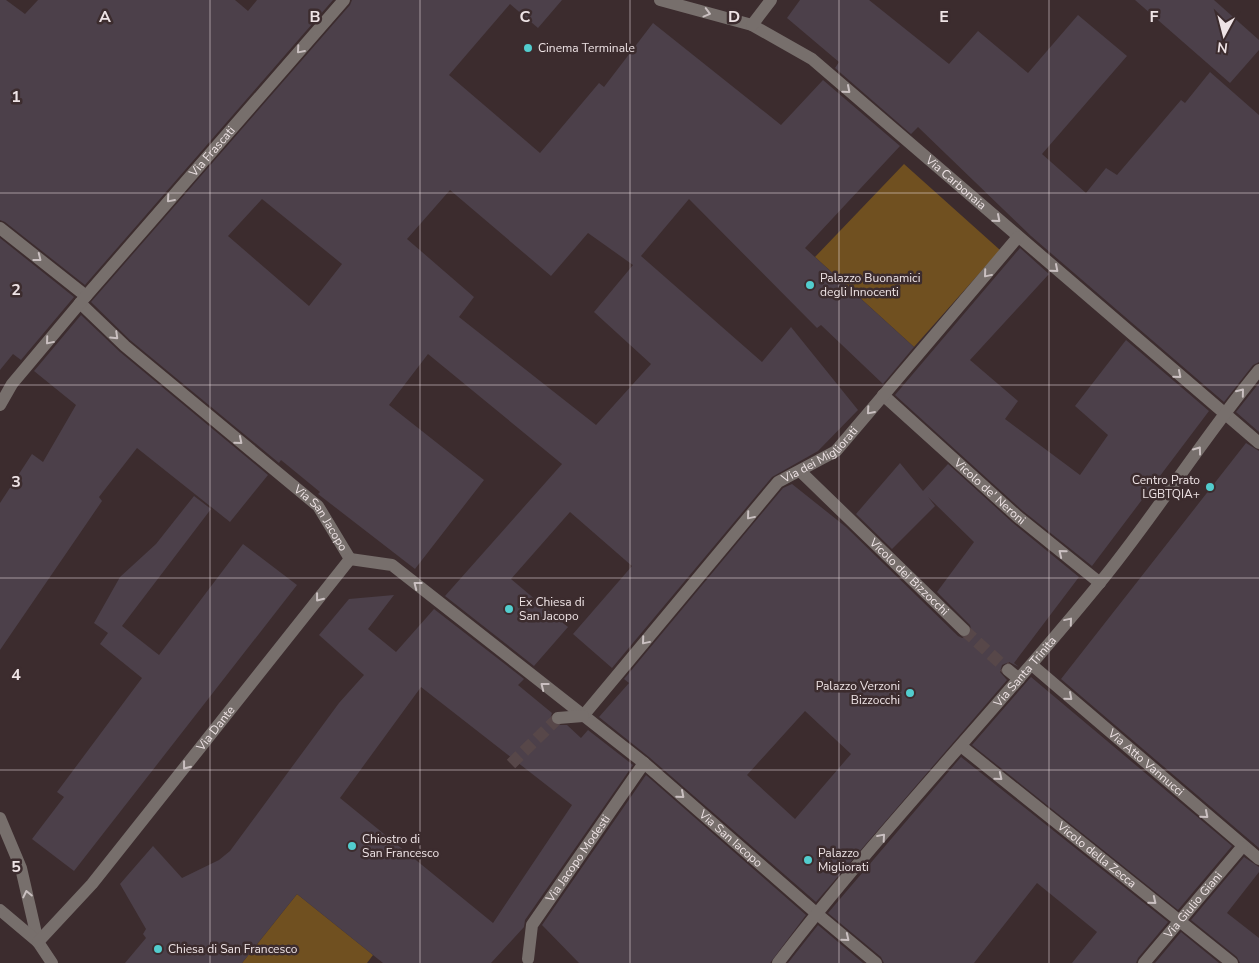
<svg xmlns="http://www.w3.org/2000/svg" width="1259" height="963" font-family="'Nunito Sans',sans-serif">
	<rect width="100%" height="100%" fill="#3c2c2e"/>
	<!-- green -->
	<path fill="#705020" d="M904,164L1000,250L914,347L815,257Z
		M297,894L373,955L367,963H242Z"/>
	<!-- building -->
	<path fill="#4c404a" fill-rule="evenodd" d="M0,0H6L25,14L38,0H235L248,11L257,0H333L85,285L5,222L0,220Z
		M352,0H562L538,28L510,4L449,75L540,153L599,83L604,87L653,23L781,125L823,80L900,146L805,248L914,347L883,384L821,325L817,328L689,199L641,256L762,362L791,327L858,410L818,451L772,477L612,668L573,634L632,566L570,512L511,579L568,627L534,666L445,596L562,464L428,354L389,405L484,480L415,569L318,494L320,492L281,460L279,463L130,340L91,302L350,5ZM450,190L551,276L588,233L633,265L594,312L651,364L596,425L459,317L474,297L407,239ZM262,199L342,264L309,306L228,236Z
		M800,0H869L949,64L978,31L1028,73L1078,15L1127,56L1042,154L1086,193L1106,168L1117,175L1181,100L1185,103L1210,72L1259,115V362L1253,365L1224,402L1031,236L918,127L911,134L835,68L839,62L787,18Z
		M1135,0H1214L1259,40V50L1230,83Z
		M0,238L74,297L21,360L13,354L0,370Z
		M1020,248L1049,274L970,360L1018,401L1005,419L1080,475L1108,435L1075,406L1126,340L1209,411L1092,566L1023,511L895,395Z
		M81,315L120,352L268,475L230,522L137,448L99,497L102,501L0,650V503L32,454L43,462L76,405L34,371Z
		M1259,383V432L1236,412Z
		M1246,443L1259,451V848L1061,679Z
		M900,463L923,491L948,464L1013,523L1079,577L1014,663L1019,667L1009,662L1002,665L1000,672L1007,680L816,902L649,757L599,717L629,683L624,679L783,488L792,484L846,527L958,636L962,638L969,636L972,632L970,625L937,592L974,542L928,497L935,506L892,549L856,514ZM805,711L851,754L795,819L747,775Z
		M194,496L211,509L122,626L159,655L243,544L297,585L74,871L32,839L64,797L57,792L142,678L100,644L108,633L94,623L120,577L156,544Z
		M394,595L368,629L396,652L434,609L524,679L518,685L552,713L550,719L554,725H567L581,738L588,730L633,765L525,920L524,927L491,963H383L297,894L242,963H125L146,938L143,934L146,929L120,884L153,846L182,878L219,860L230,851L339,703L364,675L319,635L349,599ZM421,687L572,805L493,923L340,798Z
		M1031,677L1232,846L1178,910L972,745Z
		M961,757L1168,922L1138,958L1136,963H1072L1097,932L1037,883L974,963H884L881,957L828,913Z
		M646,775L806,915L770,963H579L542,925Z
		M1244,857L1259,867V872L1227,913L1259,938V963H1240L1237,957L1191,920Z
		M818,925L863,963H788Z
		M1181,932L1219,963H1155Z"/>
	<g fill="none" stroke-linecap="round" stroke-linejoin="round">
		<!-- minor-tunnel -->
		<path stroke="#574749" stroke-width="12" stroke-dasharray="12 6" stroke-linecap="butt" d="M964,630L1008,670
			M511,764L558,718"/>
		<!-- minor -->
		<g stroke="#776f6c" stroke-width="12">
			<path id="s1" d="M660,0L752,25L812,59L1259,443"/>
			<path d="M752,25L771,0"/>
			<path d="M0,228L86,296"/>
			<path id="s2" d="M80,303L125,346L318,506L350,559"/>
			<path id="s3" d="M883,395L1018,517L1100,583"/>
			<path id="s4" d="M0,405L12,384L80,303L344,0"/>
			<path id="s5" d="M800,471L964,630"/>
			<path id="s6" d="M350,559L392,565L644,763L816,913L876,963"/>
			<path id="s7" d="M1032,665L1259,859"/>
			<path d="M1008,670L1019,679"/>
			<path id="s8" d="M583,716L778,482L836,451L1018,237"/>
			<path d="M558,718L583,716"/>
			<path id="s9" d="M961,746L1232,963"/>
			<path d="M0,818L21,868L38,942"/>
			<path d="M0,910L38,942L52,963"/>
			<path id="s10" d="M38,942L92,884L350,559"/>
			<path id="s11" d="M528,959L532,925L644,763"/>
			<path id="s12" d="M778,963C878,832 994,713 1098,585C1155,516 1202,439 1259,370"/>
			<path id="s13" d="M1144,963L1242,847"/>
		</g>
	</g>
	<!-- one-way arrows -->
	<defs><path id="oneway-chevron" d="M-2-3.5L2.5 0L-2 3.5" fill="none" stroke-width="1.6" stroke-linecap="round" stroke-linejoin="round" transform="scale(1.25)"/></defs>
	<g stroke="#cac0c1">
		<use href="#oneway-chevron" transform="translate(707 13) rotate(15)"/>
		<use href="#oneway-chevron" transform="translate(300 50) rotate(131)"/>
		<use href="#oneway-chevron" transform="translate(847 90) rotate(41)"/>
		<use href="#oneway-chevron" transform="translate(170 199) rotate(131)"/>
		<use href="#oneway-chevron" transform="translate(997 219) rotate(41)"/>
		<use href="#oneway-chevron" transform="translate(38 258) rotate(38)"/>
		<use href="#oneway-chevron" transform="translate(1055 269) rotate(41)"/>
		<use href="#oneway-chevron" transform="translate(987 274) rotate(130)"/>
		<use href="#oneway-chevron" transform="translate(115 336) rotate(44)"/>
		<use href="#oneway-chevron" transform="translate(49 341) rotate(130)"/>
		<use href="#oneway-chevron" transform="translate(1178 375) rotate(41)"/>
		<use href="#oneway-chevron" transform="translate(1241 392) rotate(-51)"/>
		<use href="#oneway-chevron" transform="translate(870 411) rotate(131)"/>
		<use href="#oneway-chevron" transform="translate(239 441) rotate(40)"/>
		<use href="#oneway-chevron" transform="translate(1198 450) rotate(-54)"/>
		<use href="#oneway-chevron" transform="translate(750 516) rotate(130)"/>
		<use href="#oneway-chevron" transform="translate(1062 553) rotate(-141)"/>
		<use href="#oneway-chevron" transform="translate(417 585) rotate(-142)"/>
		<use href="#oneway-chevron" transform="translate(319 598) rotate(128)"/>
		<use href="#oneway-chevron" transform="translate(1069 621) rotate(-50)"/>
		<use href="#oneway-chevron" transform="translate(645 641) rotate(130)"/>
		<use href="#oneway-chevron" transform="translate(544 686) rotate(-142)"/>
		<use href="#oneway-chevron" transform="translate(1069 697) rotate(41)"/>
		<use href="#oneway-chevron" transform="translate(186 766) rotate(128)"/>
		<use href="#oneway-chevron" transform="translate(999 777) rotate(39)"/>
		<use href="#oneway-chevron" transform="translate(681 795) rotate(41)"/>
		<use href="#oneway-chevron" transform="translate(1205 815) rotate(41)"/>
		<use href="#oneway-chevron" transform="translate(882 837) rotate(-49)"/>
		<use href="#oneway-chevron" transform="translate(27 894) rotate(-102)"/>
		<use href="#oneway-chevron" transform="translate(1153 901) rotate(39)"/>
		<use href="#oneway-chevron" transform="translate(846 938) rotate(39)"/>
	</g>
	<!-- grid -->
	<path fill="none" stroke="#eee3e5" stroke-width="1" stroke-opacity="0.55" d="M210,0V963M420,0V963M630,0V963M839,0V963M1049,0V963M0,193H1259M0,385H1259M0,578H1259M0,770H1259"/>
	<!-- markers -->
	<g fill="#52cdce" stroke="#3c2c2e" stroke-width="2">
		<circle cx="528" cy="48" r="5"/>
		<circle cx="810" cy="285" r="5"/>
		<circle cx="1210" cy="487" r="5"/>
		<circle cx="509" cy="609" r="5"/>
		<circle cx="910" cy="693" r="5"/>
		<circle cx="352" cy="846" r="5"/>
		<circle cx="808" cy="860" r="5"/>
		<circle cx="158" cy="949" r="5"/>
	</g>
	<g text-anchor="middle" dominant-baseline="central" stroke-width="5" stroke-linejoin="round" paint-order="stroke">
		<!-- poi labels -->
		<g font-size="12" fill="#eee3e5" stroke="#3c2c2e" text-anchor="start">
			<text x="538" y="48">Cinema Terminale</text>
			<text x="820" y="278">Palazzo Buonamici<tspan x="820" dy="14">degli Innocenti</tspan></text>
			<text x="1200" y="480" text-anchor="end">Centro Prato<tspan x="1200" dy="14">LGBTQIA+</tspan></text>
			<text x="519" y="602">Ex Chiesa di<tspan x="519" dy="14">San Jacopo</tspan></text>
			<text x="900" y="686" text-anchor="end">Palazzo Verzoni<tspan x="900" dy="14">Bizzocchi</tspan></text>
			<text x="362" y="839">Chiostro di<tspan x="362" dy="14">San Francesco</tspan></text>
			<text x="818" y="853">Palazzo<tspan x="818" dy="14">Migliorati</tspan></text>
			<text x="168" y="949">Chiesa di San Francesco</text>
		</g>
		<!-- street labels -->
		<g font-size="12" fill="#eee3e5" stroke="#3c2c2e">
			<text stroke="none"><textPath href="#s4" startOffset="331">Via Frascati</textPath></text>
			<text stroke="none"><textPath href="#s1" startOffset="354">Via Carbonaia</textPath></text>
			<text stroke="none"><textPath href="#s8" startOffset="355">Via dei Migliorati</textPath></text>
			<text stroke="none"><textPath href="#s3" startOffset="144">Vicolo de' Neroni</textPath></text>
			<text stroke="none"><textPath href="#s2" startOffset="324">Via San Jacopo</textPath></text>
			<text stroke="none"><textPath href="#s5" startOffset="152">Vicolo dei Bizzocchi</textPath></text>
			<text stroke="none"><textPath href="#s12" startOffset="382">Via Santa Trinita</textPath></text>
			<text stroke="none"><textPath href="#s10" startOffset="278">Via Dante</textPath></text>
			<text stroke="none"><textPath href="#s7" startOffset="150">Via Atto Vannucci</textPath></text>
			<text stroke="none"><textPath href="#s6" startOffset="478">Via San Iacopo</textPath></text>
			<text stroke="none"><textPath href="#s9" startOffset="174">Vicolo della Zecca</textPath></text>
			<text stroke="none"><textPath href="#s11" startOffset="115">Via Jacopo Modesti</textPath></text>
			<text stroke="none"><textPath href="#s13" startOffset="76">Via Giulio Giani</textPath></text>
		</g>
	</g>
	<g font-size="16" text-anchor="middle" font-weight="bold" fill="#eee3e5" stroke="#3c2c2e" stroke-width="5" stroke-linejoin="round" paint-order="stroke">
		<text x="105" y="22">A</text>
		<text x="315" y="22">B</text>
		<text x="525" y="22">C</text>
		<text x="734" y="22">D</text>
		<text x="944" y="22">E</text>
		<text x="1154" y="22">F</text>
		<text x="16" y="102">1</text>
		<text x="16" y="295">2</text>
		<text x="16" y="487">3</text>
		<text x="16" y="680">4</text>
		<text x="16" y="872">5</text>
	</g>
	<!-- north arrow -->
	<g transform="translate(1224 35) rotate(187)" stroke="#3c2c2e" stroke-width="4" paint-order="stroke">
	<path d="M0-4L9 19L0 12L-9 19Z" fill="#eee3e5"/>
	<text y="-8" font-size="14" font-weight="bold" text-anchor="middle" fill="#eee3e5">N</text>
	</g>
</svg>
